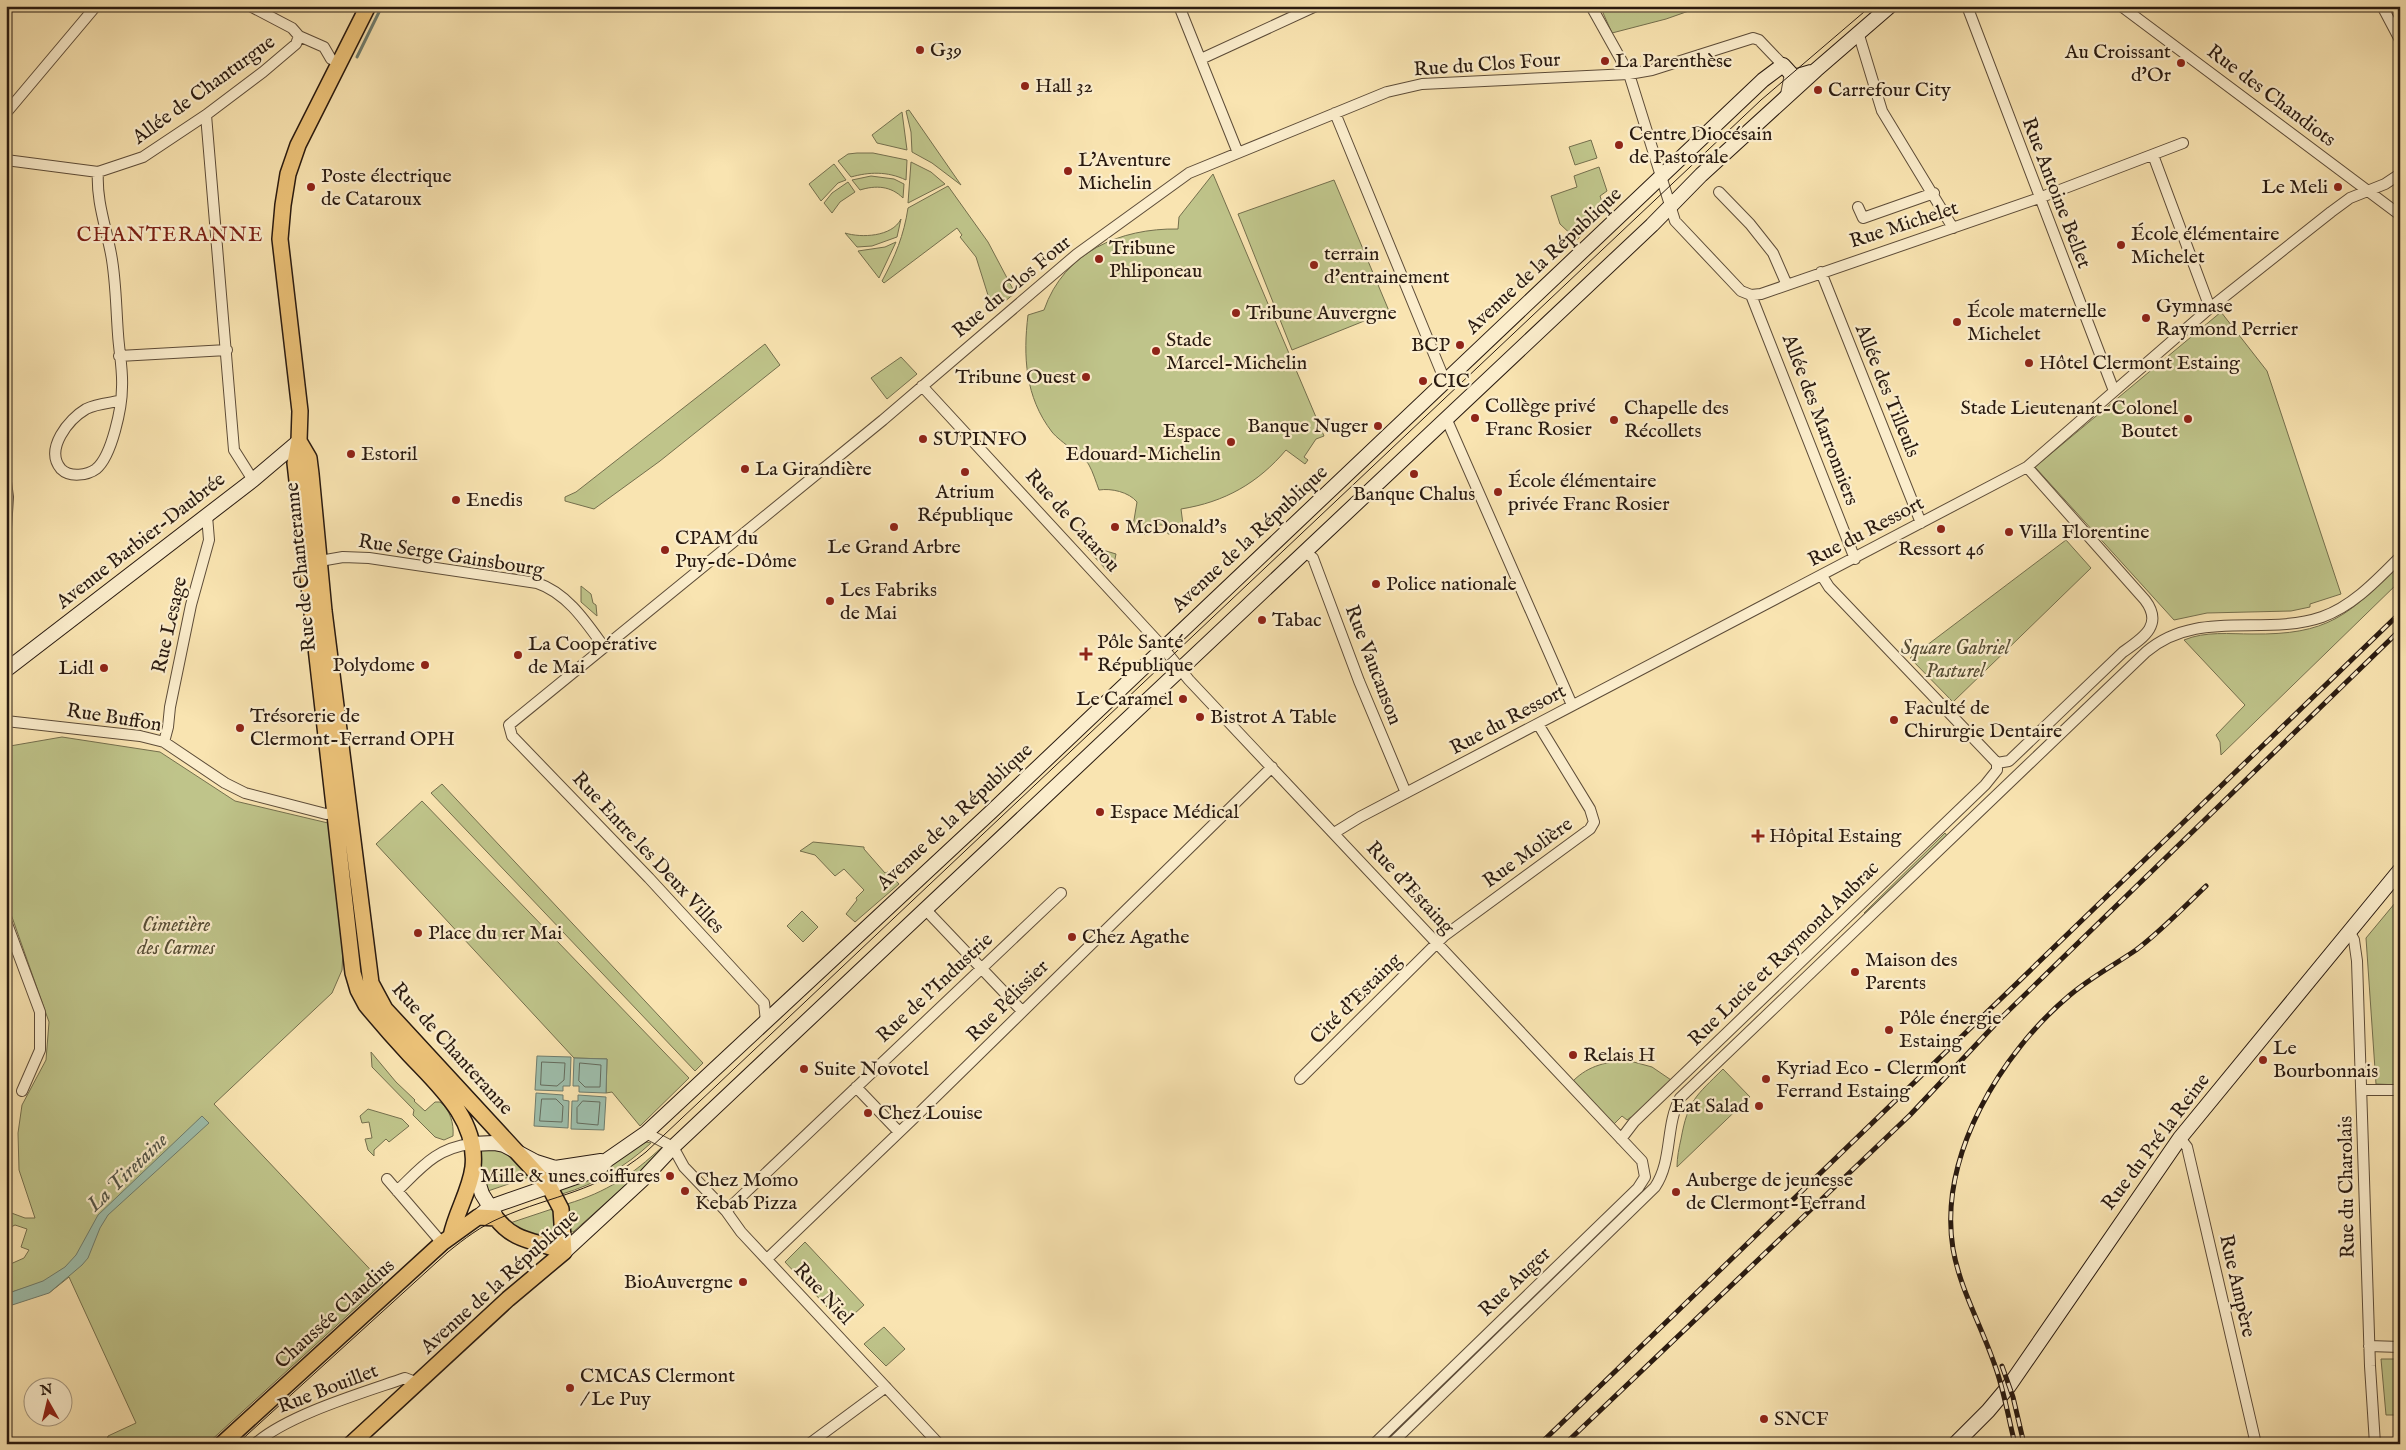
<svg xmlns="http://www.w3.org/2000/svg" width="2406" height="1450" font-family="'IM FELL English',serif">
	<rect width="100%" height="100%" fill="#f9e4b1"/>
	<filter id="stains"><feTurbulence type="fractalNoise" baseFrequency=".004" numOctaves="4"/><feColorMatrix values="0 0 0 0 .2 0 0 0 0 .09 0 0 0 0 .02 0 0 0 .5 -.17"/></filter>
	<radialGradient id="worn" r=".72"><stop offset=".6" stop-color="#630" stop-opacity="0"/><stop offset="1" stop-color="#630" stop-opacity=".3"/></radialGradient>
	<!-- green -->
	<path fill="#bfc48a" stroke="#746f4d" d="M1600,6H1703L1666,19L1612,33Z
		M909,110L961,185L932,163L912,152L911,132L906,111Z
		M902,112L907,150L877,143L872,135Z
		M1591,140L1597,158L1575,165L1569,147Z
		M857,153H873L907,160L906,180C887,171 869,172 851,177L838,161L848,154Z
		M911,162L931,172L945,184L908,203Z
		M834,164L846,180L838,183L821,201L809,184Z
		M1599,167L1607,191L1600,196L1605,211L1577,240L1560,224L1551,196L1577,187L1574,176Z
		M1213,174L1324,436L1316,439L1304,457L1308,460L1305,464L1286,450C1258,483 1225,502 1181,509L1184,532L1168,534L1167,525H1146L1145,534L1132,532L1137,502C1129,492 1111,488 1099,490C1096,482 1093,472 1089,465C1085,457 1060,442 1052,432C1025,397 1023,356 1028,315L1044,310C1064,252 1120,228 1178,229L1179,217Z
		M871,176L894,179L904,184L903,198C891,186 876,185 860,190L852,180Z
		M1334,180L1389,311L1292,350L1238,214Z
		M848,182L855,192L840,202L832,213L824,203L832,193Z
		M948,186L988,242L1015,293L993,311L976,257L960,237L962,235L957,228L884,283L882,281C895,257 904,235 908,208Z
		M901,219L897,237L872,246L857,247L845,233C861,238 892,237 901,219Z
		M896,242L879,278L858,251L885,247Z
		M2221,312L2267,371L2341,594L2310,604V607L2291,611L2207,613L2174,620L2035,467Z
		M765,344L780,365L660,461L594,509L565,501V497L576,492Z
		M901,357L917,374L887,399L871,378Z
		M2066,540L2091,568L1953,702L1910,658Z
		M1083,544L1116,554L1112,574L1109,573Z
		M2400,564V581L2221,755L2220,742L2216,735L2245,705L2184,640C2205,631 2230,634 2252,634C2328,635 2348,616 2400,564Z
		M581,586L591,594L593,603L596,605L597,616L581,602Z
		M62,737L160,752L235,801L328,823L343,952L342,970L332,993L214,1104L383,1283L207,1444H106L108,1436L136,1423L69,1277L49,1293L40,1283L6,1294V1266L24,1258L29,1250L21,1247L27,1229L15,1225L9,1228L6,1226V1211L25,1218H35L19,1170L18,1133L22,1105L46,1060L49,1022L6,900V763L10,746Z
		M442,784L703,1063L695,1071L431,793Z
		M422,801L689,1078L640,1126L612,1092L606,1093L607,1059L574,1058L376,844Z
		M1945,833L1947,836L1865,914L1864,913Z
		M813,842L864,847V849L885,873L888,872L899,884L855,922L846,914L857,900L856,898L864,890L844,869L835,876L815,855L800,851Z
		M2400,897V1085L2376,1084L2366,938Z
		M802,911L818,927L803,942L787,926Z
		M371,1052L396,1082L415,1100L414,1101L425,1111L435,1102H440C450,1110 454,1123 453,1136L444,1140L435,1137L413,1115L414,1110L372,1067Z
		M1630,1061L1652,1067L1674,1082L1633,1120L1631,1117L1627,1120L1622,1116L1614,1124L1573,1081C1589,1065 1608,1061 1630,1061Z
		M1723,1069L1750,1097L1677,1167C1677,1157 1679,1148 1681,1139C1688,1100 1696,1096 1723,1069Z
		M368,1109L402,1119L409,1126L389,1142L386,1139L374,1150V1156L368,1150L365,1139L372,1138L369,1122L362,1123L360,1116Z
		M646,1142L651,1143C625,1167 596,1184 562,1194L558,1187Z
		M487,1147L507,1152L532,1176L485,1192L479,1155L481,1150Z
		M662,1147L666,1149L573,1232L568,1231L567,1204C607,1192 632,1175 662,1147Z
		M555,1208L556,1225L552,1232L531,1235L510,1223Z
		M805,1242L864,1305L843,1324L785,1262Z
		M884,1327L905,1349L886,1366L864,1344Z
		M2381,1359H2400V1415H2386Z"/>
	<!-- water -->
	<path fill="#9ebfad" stroke="#6f7d6e" d="M537,1056L571,1057L570,1086H563V1091L535,1090Z
		M574,1058L607,1059L606,1093L579,1092V1086H573Z
		M536,1093L563,1095V1100L569,1101L568,1128L534,1126Z
		M578,1095L606,1097L604,1130L571,1129L572,1101H578Z
		M202,1116L209,1123L108,1215L100,1228L88,1258L82,1265L49,1293L6,1307V1294L43,1281L65,1267L76,1255L98,1215Z"/>
	<g fill="none" stroke-linecap="round" stroke-linejoin="round">
		<!-- shore -->
		<path stroke="#646c5e" stroke-width="1" d="M542,1062L565,1063L564,1080L557,1086L541,1085Z
			M580,1063L601,1065L600,1087H585L579,1081Z
			M542,1099H556L563,1106L562,1122L540,1121Z
			M583,1101L600,1102L598,1125L577,1123V1108Z"/>
		<!-- stream -->
		<path stroke="#6f7d6e" stroke-width="3" d="M357,57L382,6"/>
		<defs>
			<path id="minor" d="M250,6L292,28L299,36L324,47L331,59
				M1179,6L1238,153
				M1591,6L1629,74L1675,221L1741,291L1751,295L1761,294L2039,198L2183,143
				M1967,6L2114,391
				M2121,6L2400,215
				M2382,6L2400,40
				M1858,32L1882,111L1953,228
				M1201,59L1316,6
				M1785,100L1790,74
				M6,113L96,6
				M1335,113L1445,381
				M206,115L234,450L253,480
				M2153,155L2210,308
				M6,160L98,172L143,157L206,115L263,72L296,44L299,36
				M98,172C96,200 106,227 111,254C116,280 116,308 118,334C119,351 123,370 122,387C122,407 112,456 96,469C88,475 70,478 61,469C44,449 69,419 86,409C96,404 109,403 119,401
				M1719,192L1750,224L1773,253L1787,285
				M1858,207L1863,218L1934,193
				M1821,272L1921,523
				M1751,295L1855,559
				M119,356L227,350
				M922,386L1160,644L1189,680L1642,1161L1645,1177L1638,1188L1374,1444
				M1446,418L1572,705
				M6,482L8,497L6,529
				M1305,552L1313,558L1359,681L1406,793
				M320,561L343,557L369,558L537,583C567,593 586,622 604,647
				M1822,576L1829,587L1997,763
				M6,721L140,736L164,742L225,783L245,793L326,814L341,812
				M164,742L168,727L170,707L191,605L209,540L207,516
				M1997,763L2009,761L2123,652C2143,638 2164,625 2145,600L2027,467
				M1334,833L1360,817L2027,467L2210,308L2331,212L2350,198L2385,184L2400,174
				M925,909L1022,1011
				M6,921L40,1012V1050L22,1091
				M2349,931L2354,940L2357,961L2370,1366L2375,1444
				M766,1021L764,1003L649,878L512,736L509,725L883,420L1077,254L1189,173L1387,92L1422,84L1629,74L1652,70L1753,38L1759,40L1783,65
				M1300,1079L1444,936L1590,829L1594,822L1590,809L1538,724
				M856,1087L899,1132
				M2362,1090H2400
				M646,1133L673,1147L684,1167L726,1211L741,1232L939,1444
				M2180,1138L2187,1147L2256,1444
				M1621,1139L1634,1122L1985,785L1997,770V763
				M387,1179L442,1243
				M397,1191C421,1168 436,1148 471,1144
				M726,1211L1061,893
				M767,1259L913,1119L1272,767
				M2369,1346L2400,1347
				M255,1444C287,1415 362,1393 405,1378L418,1383
				M809,1444L886,1387
				M1391,1444L1655,1187C1673,1160 1665,1126 1680,1098L2146,652C2197,608 2264,637 2322,617C2353,606 2377,580 2400,557"/>
			<path id="secondary" d="M6,670L253,480L299,441
				M471,1144L494,1143L504,1145L536,1162L555,1168L601,1161
				M473,1166L482,1194L495,1215
				M478,1217L490,1207L599,1169L607,1160L646,1133L992,811L1763,80L1783,65L1794,77L1811,72
				M564,1252L643,1179L673,1147L1652,225L1701,175L1816,70L1890,6
				M1955,1444L1988,1411L2009,1386L2180,1138L2400,870"/>
			<path id="primary" d="M368,6L298,145L288,174L283,205L280,239L300,411L299,441L295,463L353,973L358,990L366,1005C380,1022 394,1038 409,1054C438,1085 478,1119 473,1167C470,1191 456,1212 451,1236
				M299,441L309,458L311,474L324,611L371,983L385,1009L550,1188L561,1209L564,1252
				M222,1444L442,1243L478,1217L496,1218C515,1243 536,1240 564,1252
				M351,1444L508,1299L564,1252"/>
		</defs>
		<!-- minor casing -->
		<use href="#minor" stroke="#5d4c38" stroke-width="12"/>
		<!-- secondary casing -->
		<use href="#secondary" stroke="#291a10" stroke-width="16"/>
		<!-- primary casing -->
		<use href="#primary" stroke="#291a10" stroke-width="18"/>
		<!-- minor -->
		<use href="#minor" stroke="#fbedcc" stroke-width="10"/>
		<!-- secondary -->
		<use href="#secondary" stroke="#fbedcc" stroke-width="14"/>
		<!-- primary -->
		<use href="#primary" stroke="#ecc278" stroke-width="15"/>
		<!-- tram -->
		<path stroke="#291a10" stroke-width="1" d="M237,1444L448,1252C464,1239 481,1226 500,1218C555,1194 596,1193 646,1152L1761,100L1871,6"/>
		<defs>
			<path id="rail" d="M2002,1366L2013,1397L2024,1444
				M1540,1444L2400,613
				M1565,1444L1910,1115L2002,1017L2400,630
				M2015,1444C2008,1417 2004,1389 1994,1363C1981,1325 1960,1289 1953,1249C1938,1156 2001,1053 2070,995C2090,978 2114,965 2136,950C2161,931 2183,908 2206,886"/>
		</defs>
		<!-- rail casing -->
		<use href="#rail" stroke="#291a10" stroke-width="5"/>
		<!-- rail -->
		<use href="#rail" stroke="#fbedcc" stroke-width="3" stroke-dasharray="9" stroke-linecap="butt"/>
	</g>
	<!-- markers -->
	<g fill="#8f2418" stroke="#fbedcc" stroke-width="2">
		<circle cx="920" cy="50" r="5"/>
		<circle cx="1605" cy="61" r="5"/>
		<circle cx="2181" cy="63" r="5"/>
		<circle cx="1025" cy="86" r="5"/>
		<circle cx="1818" cy="90" r="5"/>
		<circle cx="1619" cy="145" r="5"/>
		<circle cx="1068" cy="171" r="5"/>
		<circle cx="311" cy="187" r="5"/>
		<circle cx="2338" cy="187" r="5"/>
		<circle cx="2121" cy="245" r="5"/>
		<circle cx="1099" cy="259" r="5"/>
		<circle cx="1314" cy="265" r="5"/>
		<circle cx="1236" cy="313" r="5"/>
		<circle cx="2146" cy="318" r="5"/>
		<circle cx="1957" cy="322" r="5"/>
		<circle cx="1460" cy="345" r="5"/>
		<circle cx="1156" cy="351" r="5"/>
		<circle cx="2029" cy="363" r="5"/>
		<circle cx="1086" cy="377" r="5"/>
		<circle cx="1423" cy="381" r="5"/>
		<circle cx="1475" cy="418" r="5"/>
		<circle cx="2188" cy="419" r="5"/>
		<circle cx="1614" cy="420" r="5"/>
		<circle cx="1378" cy="426" r="5"/>
		<circle cx="923" cy="439" r="5"/>
		<circle cx="1231" cy="442" r="5"/>
		<circle cx="351" cy="454" r="5"/>
		<circle cx="745" cy="469" r="5"/>
		<circle cx="965" cy="472" r="5"/>
		<circle cx="1414" cy="474" r="5"/>
		<circle cx="1498" cy="492" r="5"/>
		<circle cx="456" cy="500" r="5"/>
		<circle cx="894" cy="527" r="5"/>
		<circle cx="1115" cy="527" r="5"/>
		<circle cx="1941" cy="529" r="5"/>
		<circle cx="2009" cy="532" r="5"/>
		<circle cx="665" cy="550" r="5"/>
		<circle cx="1376" cy="584" r="5"/>
		<circle cx="830" cy="601" r="5"/>
		<circle cx="1262" cy="620" r="5"/>
		<path d="M1083.5 646.5h5v5h5v5h-5v5h-5v-5h-5v-5h5z"/>
		<circle cx="518" cy="655" r="5"/>
		<circle cx="425" cy="665" r="5"/>
		<circle cx="104" cy="668" r="5"/>
		<circle cx="1183" cy="699" r="5"/>
		<circle cx="1200" cy="717" r="5"/>
		<circle cx="1894" cy="720" r="5"/>
		<circle cx="240" cy="728" r="5"/>
		<circle cx="1100" cy="812" r="5"/>
		<path d="M1755.5 828.5h5v5h5v5h-5v5h-5v-5h-5v-5h5z"/>
		<circle cx="418" cy="933" r="5"/>
		<circle cx="1072" cy="937" r="5"/>
		<circle cx="1855" cy="972" r="5"/>
		<circle cx="1889" cy="1030" r="5"/>
		<circle cx="1573" cy="1055" r="5"/>
		<circle cx="2263" cy="1060" r="5"/>
		<circle cx="804" cy="1069" r="5"/>
		<circle cx="1766" cy="1079" r="5"/>
		<circle cx="1759" cy="1106" r="5"/>
		<circle cx="868" cy="1113" r="5"/>
		<circle cx="670" cy="1176" r="5"/>
		<circle cx="685" cy="1191" r="5"/>
		<circle cx="1676" cy="1192" r="5"/>
		<circle cx="743" cy="1282" r="5"/>
		<circle cx="570" cy="1388" r="5"/>
		<circle cx="1764" cy="1419" r="5"/>
	</g>
	<g text-anchor="middle" dominant-baseline="central" stroke-width="4.5" stroke-linejoin="round" paint-order="stroke">
		<!-- poi labels -->
		<g font-size="20" fill="#291a10" stroke="#fbedcc" text-anchor="start">
			<text x="930" y="50">G39</text>
			<text x="2171" y="52" text-anchor="end">Au Croissant<tspan x="2171" dy="23">d'Or</tspan></text>
			<text x="1615" y="61">La Parenthèse</text>
			<text x="1035" y="86">Hall 32</text>
			<text x="1828" y="90">Carrefour City</text>
			<text x="1629" y="134">Centre Diocésain<tspan x="1629" dy="23">de Pastorale</tspan></text>
			<text x="1078" y="160">L'Aventure<tspan x="1078" dy="23">Michelin</tspan></text>
			<text x="321" y="176">Poste électrique<tspan x="321" dy="23">de Cataroux</tspan></text>
			<text x="2328" y="187" text-anchor="end">Le Meli</text>
			<text x="2131" y="234">École élémentaire<tspan x="2131" dy="23">Michelet</tspan></text>
			<text x="1109" y="248">Tribune<tspan x="1109" dy="23">Phliponeau</tspan></text>
			<text x="1324" y="254">terrain<tspan x="1324" dy="23">d'entrainement</tspan></text>
			<text x="2156" y="306">Gymnase<tspan x="2156" dy="23">Raymond Perrier</tspan></text>
			<text x="1967" y="311">École maternelle<tspan x="1967" dy="23">Michelet</tspan></text>
			<text x="1246" y="313">Tribune Auvergne</text>
			<text x="1166" y="340">Stade<tspan x="1166" dy="23">Marcel-Michelin</tspan></text>
			<text x="1450" y="345" text-anchor="end">BCP</text>
			<text x="2039" y="363">Hôtel Clermont Estaing</text>
			<text x="1076" y="377" text-anchor="end">Tribune Ouest</text>
			<text x="1433" y="381">CIC</text>
			<text x="1485" y="406">Collège privé<tspan x="1485" dy="23">Franc Rosier</tspan></text>
			<text x="1624" y="408">Chapelle des<tspan x="1624" dy="23">Récollets</tspan></text>
			<text x="2178" y="408" text-anchor="end">Stade Lieutenant-Colonel<tspan x="2178" dy="23">Boutet</tspan></text>
			<text x="1368" y="426" text-anchor="end">Banque Nuger</text>
			<text x="1221" y="431" text-anchor="end">Espace<tspan x="1221" dy="23">Edouard-Michelin</tspan></text>
			<text x="933" y="439">SUPINFO</text>
			<text x="361" y="454">Estoril</text>
			<text x="755" y="469">La Girandière</text>
			<text x="1508" y="481">École élémentaire<tspan x="1508" dy="23">privée Franc Rosier</tspan></text>
			<text x="965" y="492" text-anchor="middle">Atrium<tspan x="965" dy="23">République</tspan></text>
			<text x="1414" y="494" text-anchor="middle">Banque Chalus</text>
			<text x="466" y="500">Enedis</text>
			<text x="1125" y="527">McDonald's</text>
			<text x="2019" y="532">Villa Florentine</text>
			<text x="675" y="538">CPAM du<tspan x="675" dy="23">Puy-de-Dôme</tspan></text>
			<text x="894" y="547" text-anchor="middle">Le Grand Arbre</text>
			<text x="1941" y="549" text-anchor="middle">Ressort 46</text>
			<text x="1386" y="584">Police nationale</text>
			<text x="840" y="590">Les Fabriks<tspan x="840" dy="23">de Mai</tspan></text>
			<text x="1272" y="620">Tabac</text>
			<text x="1097" y="642">Pôle Santé<tspan x="1097" dy="23">République</tspan></text>
			<text x="528" y="644">La Coopérative<tspan x="528" dy="23">de Mai</tspan></text>
			<text x="415" y="665" text-anchor="end">Polydome</text>
			<text x="94" y="668" text-anchor="end">Lidl</text>
			<text x="1173" y="699" text-anchor="end">Le Caramel</text>
			<text x="1904" y="708">Faculté de<tspan x="1904" dy="23">Chirurgie Dentaire</tspan></text>
			<text x="250" y="716">Trésorerie de<tspan x="250" dy="23">Clermont-Ferrand OPH</tspan></text>
			<text x="1210" y="717">Bistrot A Table</text>
			<text x="1110" y="812">Espace Médical</text>
			<text x="1769" y="836">Hôpital Estaing</text>
			<text x="428" y="933">Place du 1er Mai</text>
			<text x="1082" y="937">Chez Agathe</text>
			<text x="1865" y="960">Maison des<tspan x="1865" dy="23">Parents</tspan></text>
			<text x="1899" y="1018">Pôle énergie<tspan x="1899" dy="23">Estaing</tspan></text>
			<text x="2273" y="1048">Le<tspan x="2273" dy="23">Bourbonnais</tspan></text>
			<text x="1583" y="1055">Relais H</text>
			<text x="1776" y="1068">Kyriad Eco - Clermont<tspan x="1776" dy="23">Ferrand Estaing</tspan></text>
			<text x="814" y="1069">Suite Novotel</text>
			<text x="1749" y="1106" text-anchor="end">Eat Salad</text>
			<text x="878" y="1113">Chez Louise</text>
			<text x="660" y="1176" text-anchor="end">Mille &amp; unes coiffures</text>
			<text x="695" y="1180">Chez Momo<tspan x="695" dy="23">Kebab Pizza</tspan></text>
			<text x="1686" y="1180">Auberge de jeunesse<tspan x="1686" dy="23">de Clermont-Ferrand</tspan></text>
			<text x="733" y="1282" text-anchor="end">BioAuvergne</text>
			<text x="580" y="1376">CMCAS Clermont<tspan x="580" dy="23">/ Le Puy</tspan></text>
			<text x="1774" y="1419">SNCF</text>
		</g>
		<!-- street labels -->
		<g font-size="20" fill="#291a10" stroke="#fbedcc">
			<text transform="translate(1487 65) rotate(-4)">Rue du Clos Four</text>
			<text transform="translate(204 90) rotate(-36)">Allée de Chanturgue</text>
			<text transform="translate(2271 96) rotate(37)">Rue des Chandiots</text>
			<text transform="translate(2056 193) rotate(69)">Rue Antoine Bellet</text>
			<text transform="translate(1904 225) rotate(-18)">Rue Michelet</text>
			<text transform="translate(1544 261) rotate(-43)">Avenue de la République</text>
			<text transform="translate(1012 287) rotate(-40)">Rue du Clos Four</text>
			<text transform="translate(1887 391) rotate(68)">Allée des Tilleuls</text>
			<text transform="translate(1820 420) rotate(69)">Allée des Marronniers</text>
			<text transform="translate(1072 521) rotate(48)">Rue de Catarou</text>
			<text transform="translate(1866 532) rotate(-28)">Rue du Ressort</text>
			<text transform="translate(1250 539) rotate(-43)">Avenue de la République</text>
			<text transform="translate(141 541) rotate(-38)">Avenue Barbier-Daubrée</text>
			<text transform="translate(451 556) rotate(9)">Rue Serge Gainsbourg</text>
			<text transform="translate(301 567) rotate(-96)">Rue de Chanteranne</text>
			<text transform="translate(170 625) rotate(-77)">Rue Lesage</text>
			<text transform="translate(1373 665) rotate(69)">Rue Vaucanson</text>
			<text transform="translate(114 718) rotate(9)">Rue Buffon</text>
			<text transform="translate(1508 720) rotate(-28)">Rue du Ressort</text>
			<text transform="translate(955 817) rotate(-43)">Avenue de la République</text>
			<text transform="translate(648 853) rotate(47)">Rue Entre les Deux Villes</text>
			<text transform="translate(1528 853) rotate(-36)">Rue Molière</text>
			<text transform="translate(1410 888) rotate(47)">Rue d'Estaing</text>
			<text transform="translate(1784 954) rotate(-44)">Rue Lucie et Raymond Aubrac</text>
			<text transform="translate(935 988) rotate(-43)">Rue de l'Industrie</text>
			<text transform="translate(1356 999) rotate(-45)">Cité d'Estaing</text>
			<text transform="translate(1008 1001) rotate(-45)">Rue Pélissier</text>
			<text transform="translate(452 1049) rotate(48)">Rue de Chanteranne</text>
			<text transform="translate(2156 1142) rotate(-53)">Rue du Pré la Reine</text>
			<text transform="translate(2347 1187) rotate(-91)">Rue du Charolais</text>
			<text transform="translate(500 1282) rotate(-42)">Avenue de la République</text>
			<text transform="translate(1515 1282) rotate(-44)">Rue Auger</text>
			<text transform="translate(2237 1286) rotate(77)">Rue Ampère</text>
			<text transform="translate(823 1294) rotate(47)">Rue Niel</text>
			<text transform="translate(335 1314) rotate(-42)">Chaussée Claudius</text>
			<text transform="translate(328 1389) rotate(-21)">Rue Bouillet</text>
		</g>
		<!-- park labels -->
		<g font-size="20" font-style="italic" fill="#564d35" stroke="#fbedcc">
			<text x="1955" y="648">Square Gabriel<tspan x="1955" dy="23">Pasturel</tspan></text>
			<text x="176" y="925">Cimetière<tspan x="176" dy="23">des Carmes</tspan></text>
		</g>
		<!-- neighbourhood labels -->
		<g font-size="21" letter-spacing="1" fill="#7a1f14" stroke="#fbedcc">
			<text x="170" y="235">CHANTERANNE</text>
		</g>
		<!-- water labels -->
		<g font-size="21" font-style="italic" fill="#525447" stroke="#fbedcc">
			<text transform="translate(128 1173) rotate(-44)">La Tiretaine</text>
		</g>
	</g>
	<!-- margin -->
	<rect width="2406" height="1450" fill="none" stroke="#f9e4b1" stroke-width="25"/>
	<rect x="8" y="8" width="2391" height="1435" fill="none" stroke="#291a10" stroke-width="2.5"/>
	<rect x="12" y="12" width="2381" height="1425" fill="none" stroke="#291a10"/>
	<!-- north arrow -->
	<g transform="translate(48 1402) rotate(352)"><circle r="24" fill="#fbedcc" stroke="#a79981"/>
	<path d="M0-4L9 19L0 12L-9 19Z" fill="#8f2418"/>
	<text y="-8" font-size="14" font-weight="bold" text-anchor="middle" fill="#291a10">N</text>
	</g>
	<rect width="100%" height="100%" filter="url(#stains)"/>
	<rect width="100%" height="100%" fill="url(#worn)"/>
</svg>
